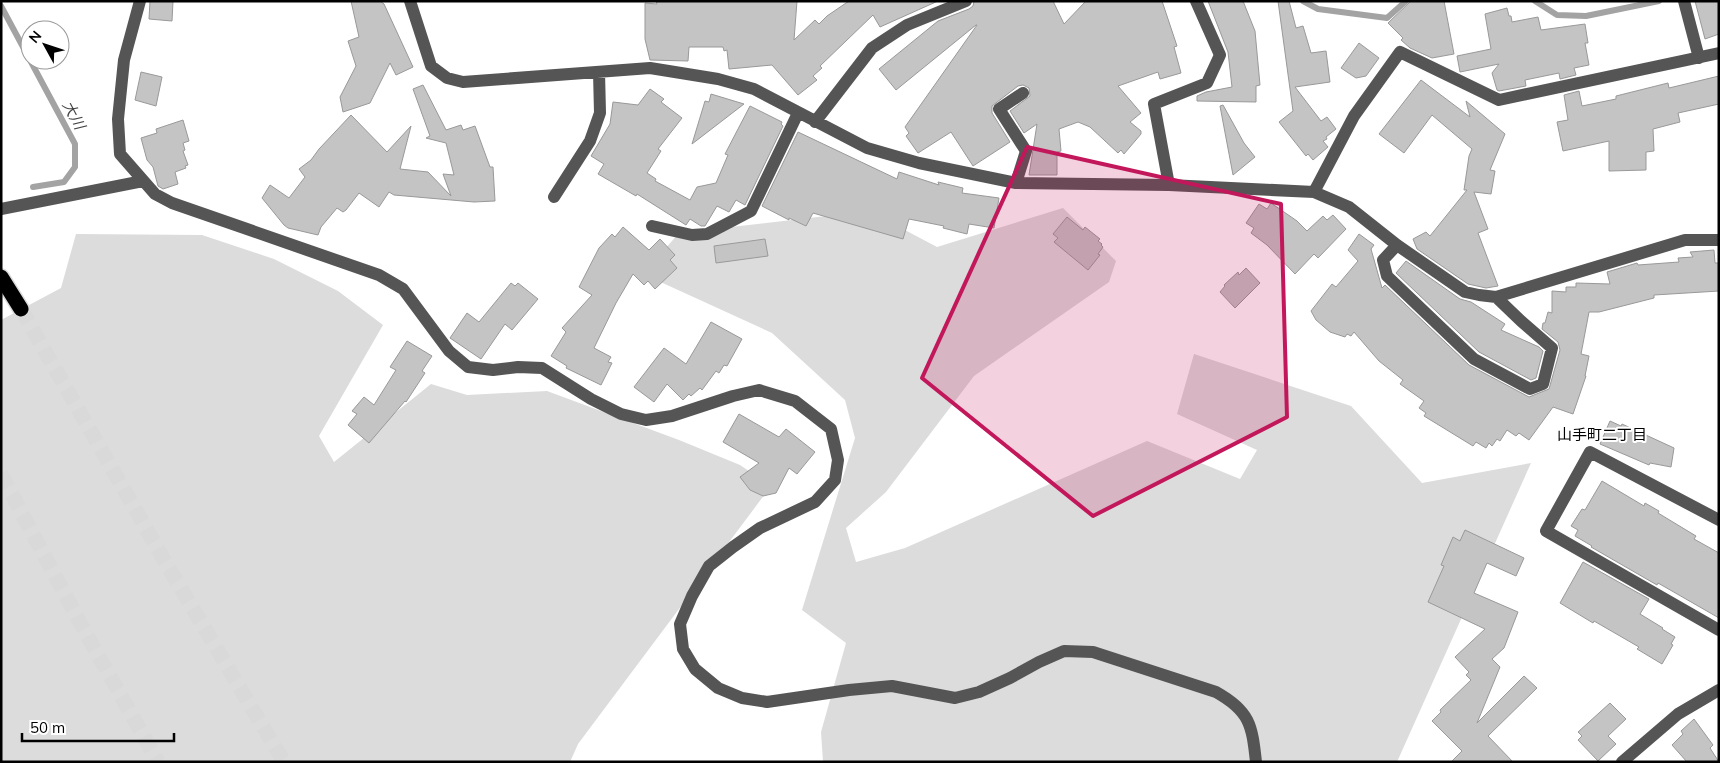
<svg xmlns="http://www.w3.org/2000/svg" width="1720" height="763" font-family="Mulish,'Noto Sans JP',sans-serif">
	<rect width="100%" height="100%" fill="#fff"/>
	<!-- green -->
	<path fill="#dcdcdc" d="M1063,208L1116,261L1109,282L974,376L886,492L846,528L856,562L905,548L1147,441L1240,479L1257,450L1177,414L1194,354L1351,406L1422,483L1531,463L1397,762H823L821,732L846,643L802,610L855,438L845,400L772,333L643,274L679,233L869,211L937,247Z
		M76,234L202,235L274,259L338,291L383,325L319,436L334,462L431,384L467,395L547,391L679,440L740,465L771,486L578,744L570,762H1V320L61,288Z"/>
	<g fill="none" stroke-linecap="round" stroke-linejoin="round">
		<!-- stream -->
		<path stroke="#a3a3a3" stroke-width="6" d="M1303,1L1318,9L1387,18L1406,1
			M1535,1L1557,15L1586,16L1659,1
			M1,6L30,60
			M30,60L75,144V167L64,182L33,187"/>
	</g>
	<!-- building -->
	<path fill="#c4c4c4" stroke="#999" d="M150,1H173L172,21L149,19Z
		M351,1H380L384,4L413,67L396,75L390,63L370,103L343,112L340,97L356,66L348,41L359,37Z
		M656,1H797L794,40L815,20L819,24L827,16L849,1H938L880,27L873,15L820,66L822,68L813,76L817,80L798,95L772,65L729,69L727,50L724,51L723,47H689L688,61L650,60L645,39V3L657,4Z
		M974,1H1053L1064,24L1086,1H1162L1177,46L1174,47L1181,73L1160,79L1158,72L1118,86L1141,113L1130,122L1141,131V134L1124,154L1121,150L1118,153L1090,127L1078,122L1059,129L1061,151L1057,152V175H1029L1037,124L1024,133L1010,111L1030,96L1029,88L1023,85L1018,86L992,106V113L1010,142L973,166L951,132L918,153L906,136L909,133L905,127L977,25H976L896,90L879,69L938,21L969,9L973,6Z
		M1208,1H1243L1255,31L1260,85L1256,86V102L1197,101V96L1206,92L1232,87L1228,52Z
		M1278,1H1289L1296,28L1303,26L1311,53L1326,51L1330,82L1295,87L1321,121L1327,117L1336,129L1326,137L1327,139L1323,141L1328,147L1313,160L1308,154L1306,156L1279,122L1293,111Z
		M1411,1H1444L1454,54L1432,58L1410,48L1401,40L1403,38L1388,23Z
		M1695,1H1719V34L1705,39Z
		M1507,8L1509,16H1511L1512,22L1538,17L1541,30L1585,24L1588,43H1585L1589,65L1574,68L1576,75L1560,79L1559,73L1525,80L1526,86L1499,91L1497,90L1492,73L1499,64L1460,72L1457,56L1491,49L1485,14Z
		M1359,43L1379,58L1366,76L1356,78L1341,68Z
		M141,72L162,77L156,106L135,100Z
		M1719,76V104L1678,113L1680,122L1653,129L1654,151L1646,152V170L1609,171V141L1563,151L1557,122L1568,120L1564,95L1579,91L1582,106L1616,99V96L1668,83L1669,88Z
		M1421,80L1470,117L1466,101L1505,134L1490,170L1495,171L1491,194L1474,192L1488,229L1478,233L1498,286L1486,288L1468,284L1417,249L1413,239L1426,232L1430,236L1467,190H1464L1469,156L1472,149L1432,115L1404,153L1379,134Z
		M423,85L446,130L461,125L463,130L475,126L490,167H493L495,201L474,202L394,195L389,192L379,207L359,193L346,210L343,212L337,208L321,227L318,235L288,228L284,225L262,198L270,185L289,198L305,177L299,169L311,160L319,149L351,115L387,152L411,126L400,169L428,172L451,196L443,174L454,175L446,143L426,138L430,136L413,89Z
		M650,89L664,99L661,102L682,118L658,149L661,151L647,173L656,179L655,181L690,200L697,187L716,183L728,155L725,154L750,106L782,122L781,124L783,126L745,205L736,200L729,212L717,206L705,226H701L690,219L686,225L637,194L636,196L598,174L604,164L591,156L610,124L613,102L638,105Z
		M711,94L744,104L692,144L705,101L709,102Z
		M1223,105L1244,143L1255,157L1233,175L1220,106Z
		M183,120L189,141L183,143L185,150L183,151L188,165L185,166L186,168L175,172L178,184L163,189L158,186L153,167L147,160L141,138L157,133L156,129Z
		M798,132L897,179L899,172L939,185L938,182L963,188L962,193L999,198L994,228L969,224L967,234L943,228L944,226L909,219L903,239L813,213L806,226L789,218V220L762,206Z
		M1271,203L1297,221L1307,231L1323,216L1327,220L1333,215L1346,229L1318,258L1314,254L1295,274L1267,245L1251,233L1254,228L1246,223L1259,204L1267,209Z
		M1067,217L1083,230L1085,227L1100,239L1098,241L1102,244L1101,245L1103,247L1098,254L1100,255L1088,270L1054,242L1058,238L1053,234Z
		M623,227L649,250L660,239L675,255L670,260L677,268L655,289L648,281L644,285L633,274L616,303L594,348L611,357L608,362L612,363L601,385L566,368L567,366L551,356L566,332L562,328L592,295L579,287L599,248L612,234L615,237Z
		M1359,234L1374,245L1371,249L1382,288L1385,285L1469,365L1529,397L1549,389L1560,350L1558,342L1542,329L1543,323H1545L1548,312L1552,313V291L1566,292V287H1576V283L1610,284L1607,272L1637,263L1638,265L1679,262L1678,258L1693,257L1690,252L1714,250L1715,263H1719V291L1654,295V298L1599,312H1589L1581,354L1589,356L1585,376H1586L1573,414L1553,407L1529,440L1519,433L1516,436L1507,430L1500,441L1497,439L1492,446L1489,443L1486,448L1476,442L1473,446L1424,416L1426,413L1419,408L1424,401L1400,384L1403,380L1379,361L1354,332L1351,336L1347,334L1345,337L1330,332L1316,320L1311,311L1332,284L1336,287L1358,261L1348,250Z
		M765,239L768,256L716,263L714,246Z
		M1406,261L1460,299L1471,302L1505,324L1501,330L1539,347L1543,351L1536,378L1531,380L1479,352L1396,273Z
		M1246,268L1260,283L1235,308L1220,292L1225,286L1224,285L1238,272L1239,275Z
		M511,283L515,286L518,283L538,299L512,330L505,324L481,359L450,338L467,313L479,322Z
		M711,322L742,339L727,366L724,365L719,373L716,371L702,390L700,388L691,396L689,394L683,400L667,384L654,402L634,387L664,348L686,364Z
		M407,341L432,356L422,371L425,373L406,402L405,401L369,443L348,425L357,414L352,411L364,397L374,405L396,370L390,367Z
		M739,414L779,437L786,429L815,452L797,474L789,468L776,493L763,496L750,490L740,477L759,463L723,442Z
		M1610,421L1621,426L1622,424L1674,448L1671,467L1650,463L1649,465L1600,444Z
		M1602,481L1644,506L1645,503L1659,511L1658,513L1696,536L1694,539L1719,553V618L1658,583L1657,585L1591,547L1592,546L1575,536L1578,530L1571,526L1582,509L1585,510Z
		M1465,530L1524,558L1516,576L1487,563L1474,593L1518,612L1504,648L1492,659L1500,667L1477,723L1524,676L1537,688L1488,736L1513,762H1451L1462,751L1432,721L1441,712L1440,710L1471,680L1466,675L1469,672L1455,657L1485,629L1428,602L1444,566L1441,565L1453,537L1460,541Z
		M1583,562L1649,599L1640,614L1663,628L1662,629L1675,637L1671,644L1673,645L1662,664L1637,649L1639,647L1594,621L1593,623L1560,603Z
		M1610,703L1626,719L1608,736L1616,744L1598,761L1578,740L1582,736L1578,732Z
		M1694,719L1713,745L1710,748L1719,762H1687L1672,745L1683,734L1681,731Z"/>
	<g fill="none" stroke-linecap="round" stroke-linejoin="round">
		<!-- highway-tunnel -->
		<path stroke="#d9d9d9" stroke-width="15" stroke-dasharray="15 8" stroke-linecap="butt" d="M21,309L167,565L284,762
			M1,474L78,619L158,762"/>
		<defs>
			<path id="highway" d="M1,277L21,309"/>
		</defs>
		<!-- highway casing -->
		<use href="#highway" stroke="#dbdbdb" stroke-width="18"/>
		<!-- minor -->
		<path stroke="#555" stroke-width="12" d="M140,1L124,60L118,119L120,154L155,194L172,203L379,275L403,289L449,351L468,367L493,370L518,367L542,368L591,399L621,414L646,420L672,416L733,396L759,390L795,401L831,429L838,460L835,480L815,502L760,528L733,547L709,566L692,596L680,624L683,649L695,669L718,688L742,698L767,702L849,690L892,686L955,698L979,692L1010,678L1039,662L1064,651L1093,652L1216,692C1250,711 1252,725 1256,762
			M410,1L431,66L447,78L463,82L650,68L718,79L754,89L867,148L919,163L1016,183L1169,185L1314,192L1349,207L1397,245L1465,292L1479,295L1496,297L1685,240H1719
			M1684,1L1699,58
			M815,122L872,48L907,25L966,1
			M1016,183L1026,151L999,109L1023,93
			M1169,185L1154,104L1207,83L1220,55L1196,1
			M1314,192L1354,116L1400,52L1499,100L1719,53
			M554,197L590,141L600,113L599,72
			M1,209L143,181
			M652,226L692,235L707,234L751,211L798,113
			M1397,245L1383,260L1387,276L1474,359L1530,389L1543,384L1552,348L1521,321L1496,297
			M1719,520L1590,452L1546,531L1719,630
			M1622,762L1678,714L1719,690"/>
		<!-- highway -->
		<use href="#highway" stroke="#000" stroke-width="15"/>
	</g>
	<!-- marked area -->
	<path fill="#c2185b" fill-opacity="0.2" stroke="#c2185b" stroke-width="4" stroke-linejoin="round" d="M1027,147L1281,204L1287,417L1093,516L922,378Z"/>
	<g text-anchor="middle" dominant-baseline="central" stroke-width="4" stroke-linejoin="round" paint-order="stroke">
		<!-- water labels -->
		<g font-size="15" font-style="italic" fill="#444" stroke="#fff">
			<text transform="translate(74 115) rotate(62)">大川</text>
		</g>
		<!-- neighbourhood labels -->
		<g font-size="15" fill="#000" stroke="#fff">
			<text x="1602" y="434">山手町二丁目</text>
		</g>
	</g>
	<!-- border -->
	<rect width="1720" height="763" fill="none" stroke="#000000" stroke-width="5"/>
	<!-- north arrow -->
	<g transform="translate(45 45) rotate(310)"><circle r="24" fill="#ffffff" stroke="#999999"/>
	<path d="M0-4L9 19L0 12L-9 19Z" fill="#000000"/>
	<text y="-8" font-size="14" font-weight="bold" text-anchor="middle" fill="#000000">N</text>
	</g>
	<!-- scale -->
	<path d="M22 733v8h152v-8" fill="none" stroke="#000000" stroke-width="2.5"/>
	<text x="30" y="733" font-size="15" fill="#000000" stroke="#ffffff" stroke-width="4" paint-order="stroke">50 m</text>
</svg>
